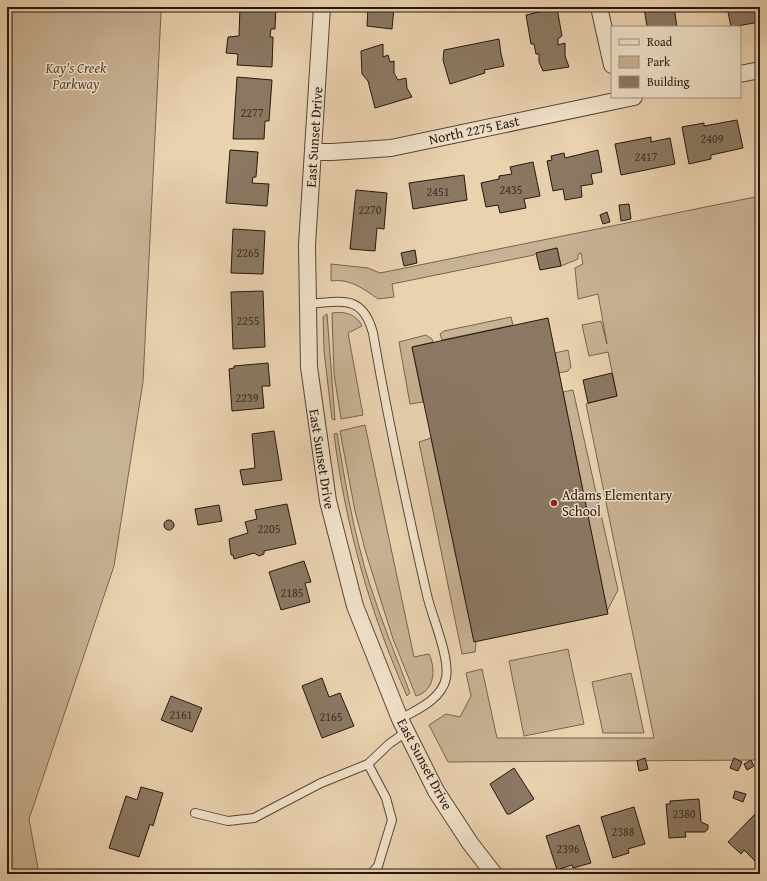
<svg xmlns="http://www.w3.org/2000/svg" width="767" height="881" font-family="'Gentium Book Plus',serif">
	<rect width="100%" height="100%" fill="#ead2af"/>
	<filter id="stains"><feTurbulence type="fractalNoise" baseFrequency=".005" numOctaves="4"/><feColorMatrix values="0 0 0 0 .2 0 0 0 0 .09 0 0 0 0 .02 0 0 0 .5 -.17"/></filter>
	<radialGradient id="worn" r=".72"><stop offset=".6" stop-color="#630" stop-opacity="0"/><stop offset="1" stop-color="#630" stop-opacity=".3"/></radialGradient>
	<!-- green -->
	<path fill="#c8b294" stroke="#766452" d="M7,7H161V13L143,382L114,566L29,819L39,874H7Z
		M760,196V760L448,762L429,725L446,714L460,717L471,696L466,673L482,669L497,738H654L586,404L617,396L608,352L589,356L582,325L601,321L607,344L598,294L578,299L575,268L583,264L581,253L578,254V259L561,266L557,248L536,253L534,255L392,284L394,297L378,299C364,289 349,278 331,281V264L368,268L380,273Z
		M332,313C345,311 356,314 362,326L348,333L363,415L341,419L334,374Z
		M327,314L335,420L332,419L324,351L323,317Z
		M511,317L513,325L442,340L440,334L444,331Z
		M426,335L432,339L433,342L412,347L423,402L410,404L399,342Z
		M568,350L571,367L568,371L559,373L555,353Z
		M573,390L618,590L607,611L563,392Z
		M365,425L414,657L429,654C436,669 435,691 416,696L393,639L366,553L355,511L340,431Z
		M337,433C345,483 354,533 369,582C381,620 396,656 410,693L407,696C370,613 345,524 334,434Z
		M431,438L474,641L476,643L475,652L462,654L419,442Z
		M568,649L584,724L524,736L509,661Z
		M631,673L644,733H603L592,682Z"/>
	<!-- building -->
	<path fill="#8b7863" stroke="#241710" d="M240,7H276L275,29H271L270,37H273L272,67L237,65L238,54L226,53L228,37L239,36Z
		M368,7H394L392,29L367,26Z
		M644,7H674L677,27H647Z
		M727,7H760V22L731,27Z
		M557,8L562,36L558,39V45L565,43V56L569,67L543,71L539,62V54H536L534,44H531L526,15Z
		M499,39L501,54L504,66L484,70L485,73L450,84L443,60L444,50Z
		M383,44V57L388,55L390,62L394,61V73L398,80L406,78L407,88L412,97L375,108L368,81L362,74L361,51Z
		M237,77L272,80L269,121H265L264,139H233Z
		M760,114V137L756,115Z
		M737,120L743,148L711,155V159L689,164L682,127L704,123V126Z
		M651,137V142L670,138L675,164L621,175L615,144Z
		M230,150L258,152L256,177H253L252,183L269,184L267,206L226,203Z
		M598,150L602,172L591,174L593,184L581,186L582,197L565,200L563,189L553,191L547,161L552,160L551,156L564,153L565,158Z
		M533,162L540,196L524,199L526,208L500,213L498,205L486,207L481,183L499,179V176L512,174L510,167Z
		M464,175L467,200L413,209L409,183Z
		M356,190L387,193L384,229L377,228L375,251L350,249Z
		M629,204L631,219L621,221L619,205Z
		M607,212L610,222L603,224L600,215Z
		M233,229L265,231L263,274L231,273Z
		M557,248L561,266L540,270L536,253Z
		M415,250L417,263L404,266L401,253Z
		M263,291L265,347L233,349L231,292Z
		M548,318L608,614L474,642L412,347Z
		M268,363L270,386H262L264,408L232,411L229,369L234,368V366Z
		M612,373L617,396L588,403L583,380Z
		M274,431L282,480L243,485L240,470L255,468L252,434Z
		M287,504L296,544L264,551V554L259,556L254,553L234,559L233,555H231L229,539L248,533L245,522L257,519L255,510Z
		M219,505L222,521L198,525L195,509Z
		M164 525a5 5 0 1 1 10 0a5 5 0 1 1-10 0Z
		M304,561L311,582L305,583L310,602L281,610L269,572Z
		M322,678L329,697L340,693L354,726L322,738L302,686Z
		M171,696L202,708L192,732L161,720Z
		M645,758L648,769L639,771L637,761Z
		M734,758L742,762L738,771L730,768Z
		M751,760L754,766L747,770L744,764Z
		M514,768L534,799L510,814H507L490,784Z
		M141,787L163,793L153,826L150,824L139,857L109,848L126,796L137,800Z
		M735,791L746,794L743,802L733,798Z
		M699,799L701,822L708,825V829L705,832H685L686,837L669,838L666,804H670V801Z
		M634,807L645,844L628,849L629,853L613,858L601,817Z
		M757,812L760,814V860L757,863L744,850L741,854L728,842Z
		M579,825L591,863L573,868L572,865L557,870L546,836Z"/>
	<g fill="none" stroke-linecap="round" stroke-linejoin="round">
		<defs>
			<path id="lane" d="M307,304C341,302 362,293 373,333C388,421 407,508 427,595C432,617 450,657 446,678C442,699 417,710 400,719
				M368,764L386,798L392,820L378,866L371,874
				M195,813L228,821L254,818L321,783L368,764L389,744L406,732"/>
			<path id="street" d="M322,7L307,245L309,367L328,501L355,606L400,719L436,791L470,843L494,874
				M599,7L612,65
				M740,74L760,70
				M313,152H332L391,148L634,97"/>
		</defs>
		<!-- lane casing -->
		<use href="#lane" stroke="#564638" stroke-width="10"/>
		<!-- street casing -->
		<use href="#street" stroke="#564638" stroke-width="18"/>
		<!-- lane -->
		<use href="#lane" stroke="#f1e2cb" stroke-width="8"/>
		<!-- street -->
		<use href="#street" stroke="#f1e2cb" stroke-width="16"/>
	</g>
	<!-- markers -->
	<circle fill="#8f2418" stroke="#f1e2cb" stroke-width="1.5" cx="554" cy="503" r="4"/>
	<g text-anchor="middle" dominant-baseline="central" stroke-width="3" stroke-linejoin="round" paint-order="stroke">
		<!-- number labels -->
		<g font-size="12" fill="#3e2f25">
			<text x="252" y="112">2277</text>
			<text x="712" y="138">2409</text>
			<text x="646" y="156">2417</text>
			<text x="511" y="189">2435</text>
			<text x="438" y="191">2451</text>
			<text x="370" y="209">2270</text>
			<text x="248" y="252">2265</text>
			<text x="248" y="320">2255</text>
			<text x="247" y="397">2239</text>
			<text x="269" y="528">2205</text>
			<text x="292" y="592">2185</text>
			<text x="181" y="714">2161</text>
			<text x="331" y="716">2165</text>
			<text x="684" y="813">2380</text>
			<text x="623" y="831">2388</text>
			<text x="568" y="848">2396</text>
		</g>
		<!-- park labels -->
		<g font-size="14" font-style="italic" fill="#554638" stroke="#f1e2cb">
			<text x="76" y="68">Kay's Creek<tspan x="76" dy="16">Parkway</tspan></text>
		</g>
		<!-- street labels -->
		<g font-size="14" fill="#241710" stroke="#f1e2cb">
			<text transform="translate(474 130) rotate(-12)">North 2275 East</text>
			<text transform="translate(314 137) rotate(-86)">East Sunset Drive</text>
			<text transform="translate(322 459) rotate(81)">East Sunset Drive</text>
			<text transform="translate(425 764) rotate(62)">East Sunset Drive</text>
		</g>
		<!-- poi labels -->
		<g font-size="14" fill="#241710" stroke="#f1e2cb" text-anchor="start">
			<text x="562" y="495">Adams Elementary<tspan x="562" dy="16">School</tspan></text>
		</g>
	</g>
	<!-- margin -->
	<rect width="767" height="881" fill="none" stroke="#ead2af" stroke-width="24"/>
	<rect x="8" y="8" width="751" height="865" fill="none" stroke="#241710" stroke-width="2"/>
	<rect x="12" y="12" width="743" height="857" fill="none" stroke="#241710"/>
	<!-- legend -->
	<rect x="611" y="26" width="130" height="72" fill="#f1e2cb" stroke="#9f9180"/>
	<rect x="619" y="39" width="20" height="6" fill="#f1e2cb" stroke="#9f9180"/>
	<text x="647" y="46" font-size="12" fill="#241710">Road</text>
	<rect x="619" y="56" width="20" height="12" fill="#c8b294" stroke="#9f9180"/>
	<text x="647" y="66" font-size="12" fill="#241710">Park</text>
	<rect x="619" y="76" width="20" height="12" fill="#8b7863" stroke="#9f9180"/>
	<text x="647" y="86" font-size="12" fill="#241710">Building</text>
	<rect width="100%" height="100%" filter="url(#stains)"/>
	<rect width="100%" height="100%" fill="url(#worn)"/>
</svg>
